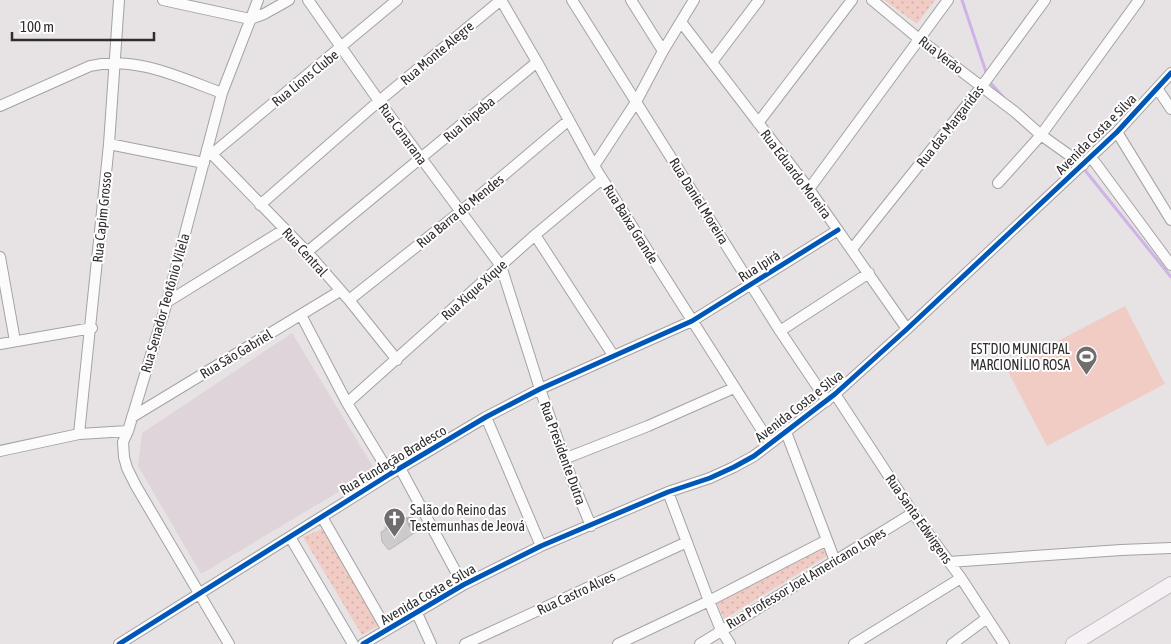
<svg xmlns="http://www.w3.org/2000/svg" width="1171" height="644" font-family="'Asap Condensed',sans-serif">
	<defs>
		<pattern id="park-dots" width="8" height="8" patternUnits="userSpaceOnUse" patternTransform="scale(1.25)"><rect width="8" height="8" fill="#f1ccc5"/><path d="M2 2h.1M6 6h.1" fill="none" stroke="#cfb0aa" stroke-width="1.8" stroke-linecap="round"/></pattern>
		<filter id="shadow"><feDropShadow dx="4.5" dy="-4.5" stdDeviation="1" flood-color="#0004"/></filter>
	</defs>
	<rect width="100%" height="100%" fill="#e7e3e5"/>
	<!-- built -->
	<path fill="#ded4d9" d="M292,333L375,470L201,574L138,466L142,433Z"/>
	<!-- park -->
	<path fill="url(#park-dots)" d="M884,0H935L917,24Z
		M322,529L380,625L362,635L303,537Z
		M824,548L827,556L724,619L717,603Z"/>
	<!-- garden -->
	<path fill="#f1ccc5" d="M1125,306L1165,384L1047,446L1006,368Z"/>
	<g fill="none" stroke-linecap="round" stroke-linejoin="round">
		<!-- stream -->
		<path stroke="#ceb3e6" stroke-width="3" d="M962,0L987,75
			M989,81L1003,97
			M1084,169L1171,277"/>
	</g>
	<!-- building -->
	<path fill="#cecbcc" stroke="#b8b5b6" filter="url(#shadow)" d="M407,520L409,527L414,533L389,550L382,542L381,532Z"/>
	<g fill="none" stroke-linecap="round" stroke-linejoin="round">
		<defs>
			<path id="minor" d="M163,0L250,19L264,14L289,0
				M308,0L379,101L501,266L540,389L572,480L591,526
				M501,0L537,62L594,166L770,443
				M572,0L780,331L827,401
				M631,0L663,51
				M872,0L919,39L1015,112L1041,135L1083,165
				M681,22L809,189L907,329
				M712,62L759,0
				M1157,88L1171,109
				M0,106L90,66C135,55 181,78 222,93
				M758,123L852,0
				M1117,132L1171,220
				M109,144L204,163
				M207,149L307,252L349,300L397,360
				M212,154L397,0
				M1091,157L1171,265
				M594,166L636,102L663,51L694,0
				M998,183L1041,135L1139,0
				M809,189L948,0
				M260,205L379,101L501,0
				M535,235L613,355
				M852,249L982,86L1045,0
				M307,252L537,62
				M0,257L15,341
				M349,300L460,212L569,120
				M167,302L285,229
				M301,315L347,403L390,474
				M780,331L869,273
				M0,344L92,328
				M835,394L913,513L961,578L1004,644
				M347,403L535,235L602,179
				M132,417L340,291
				M486,417L541,546
				M786,432L835,561
				M79,434L109,144L119,0
				M0,451L79,434L128,431
				M564,459L648,426L734,388
				M400,468L463,585
				M668,492L709,601L721,630L730,644
				M322,517L387,630
				M290,537L353,644
				M949,562L1121,550L1171,548
				M416,611L431,644
				M119,644L390,474L486,417L540,389L692,321L838,230
				M229,644L136,486L127,468L124,457L123,442L128,431L167,302L222,93L258,0
				M363,644L463,585L541,546L668,492L710,478L734,467L754,456L835,394L907,329L1117,132L1171,73
				M465,644L687,542
				M618,644L709,601L827,540
				M700,644L913,513
				M854,644L961,578
				M952,644L987,618"/>
			<path id="major" d="M1073,644L1171,584"/>
		</defs>
		<!-- minor casing -->
		<use href="#minor" stroke="#a4a2a3" stroke-width="12"/>
		<!-- major casing -->
		<use href="#major" stroke="#c3b9c1" stroke-width="16"/>
		<!-- minor -->
		<use href="#minor" stroke="#fbfbfb" stroke-width="10"/>
		<!-- major -->
		<use href="#major" stroke="#f5f1f5" stroke-width="14"/>
		<defs>
			<path id="cycleway" d="M119,644L390,474L486,417L540,389L692,321L838,230
				M363,644L463,585L541,546L668,492L710,478L734,467L754,456L835,394L907,329L1117,132L1171,73"/>
		</defs>
		<!-- cycleway casing -->
		<use href="#cycleway" stroke="#fff" stroke-width="8"/>
		<!-- cycleway -->
		<use href="#cycleway" stroke="#0057b8" stroke-width="5"/>
	</g>
	<!-- icons -->
	<defs>
		<symbol id="stadium-pin" viewBox="-11 -11 22 30"><path d="M0 17L-7.5 6A9.5 9.5 0 1 1 7.5 6Z" fill="#706d6e" stroke="#fff"/><path d="M0-5a6.5 5 0 1 0 0 10a6.5 5 0 1 0 0-10ZM-3.5-1.8h7v3.6h-7Z" fill="#fff"/></symbol>
		<symbol id="church-pin" viewBox="-11 -11 22 30"><path d="M0 17L-7.5 6A9.5 9.5 0 1 1 7.5 6Z" fill="#706d6e" stroke="#fff"/><path d="M-1.2-6h2.4v3.5h3.3v2.4h-3.3V6h-2.4V-.1h-3.3v-2.4h3.3Z" fill="#fff"/></symbol>
	</defs>
	<g fill-rule="evenodd">
		<use href="#stadium-pin" x="1074" y="344" width="25" height="34"/>
		<use href="#church-pin" x="382" y="506" width="25" height="34"/>
	</g>
	<g text-anchor="middle" dominant-baseline="central" stroke-width="4" stroke-linejoin="round" paint-order="stroke">
		<!-- street labels -->
		<g font-size="14" fill="#302d2e" stroke="#fff">
			<text transform="translate(437 53) rotate(-40)">Rua Monte Alegre</text>
			<text transform="translate(941 55) rotate(38)">Rua Verão</text>
			<text transform="translate(305 78) rotate(-39)">Rua Lions Clube</text>
			<text transform="translate(469 119) rotate(-40)">Rua Ibipeba</text>
			<text transform="translate(950 126) rotate(-52)">Rua das Margaridas</text>
			<text transform="translate(403 134) rotate(54)">Rua Canarana</text>
			<text transform="translate(1096 134) rotate(-45)">Avenida Costa e Silva</text>
			<text transform="translate(796 174) rotate(53)">Rua Eduardo Moreira</text>
			<text transform="translate(699 201) rotate(58)">Rua Daniel Moreira</text>
			<text transform="translate(460 211) rotate(-39)">Rua Barra do Mendes</text>
			<text transform="translate(102 217) rotate(-84)">Rua Capim Grosso</text>
			<text transform="translate(631 224) rotate(58)">Rua Baixa Grande</text>
			<text transform="translate(305 252) rotate(48)">Rua Central</text>
			<text transform="translate(759 266) rotate(-32)">Rua Ipirá</text>
			<text transform="translate(474 290) rotate(-42)">Rua Xique Xique</text>
			<text transform="translate(165 303) rotate(-74)">Rua Senador Teotônio Vilela</text>
			<text transform="translate(236 354) rotate(-31)">Rua São Gabriel</text>
			<text transform="translate(799 406) rotate(-38)">Avenida Costa e Silva</text>
			<text transform="translate(563 453) rotate(70)">Rua Presidente Dutra</text>
			<text transform="translate(393 460) rotate(-31)">Rua Fundação Bradesco</text>
			<text transform="translate(919 519) rotate(55)">Rua Santa Edwirgens</text>
			<text transform="translate(806 578) rotate(-31)">Rua Professor Joel Americano Lopes</text>
			<text transform="translate(576 593) rotate(-25)">Rua Castro Alves</text>
			<text transform="translate(428 594) rotate(-30)">Avenida Costa e Silva</text>
		</g>
		<!-- poi labels -->
		<g font-size="14" fill="#302d2e" stroke="#fff" text-anchor="end">
			<text x="1070" y="349">EST´DIO MUNICIPAL<tspan x="1070" dy="16">MARCIONÍLIO ROSA</tspan></text>
			<text x="410" y="510" text-anchor="start">Salão do Reino das<tspan x="410" dy="16">Testemunhas de Jeová</tspan></text>
		</g>
	</g>
	<!-- scale -->
	<path d="M12 32v8h142v-8" fill="none" stroke="#302d2e" stroke-width="2.5"/>
	<text x="20" y="32" font-size="15" fill="#302d2e" stroke="#ffffff" stroke-width="4" paint-order="stroke">100 m</text>
</svg>
